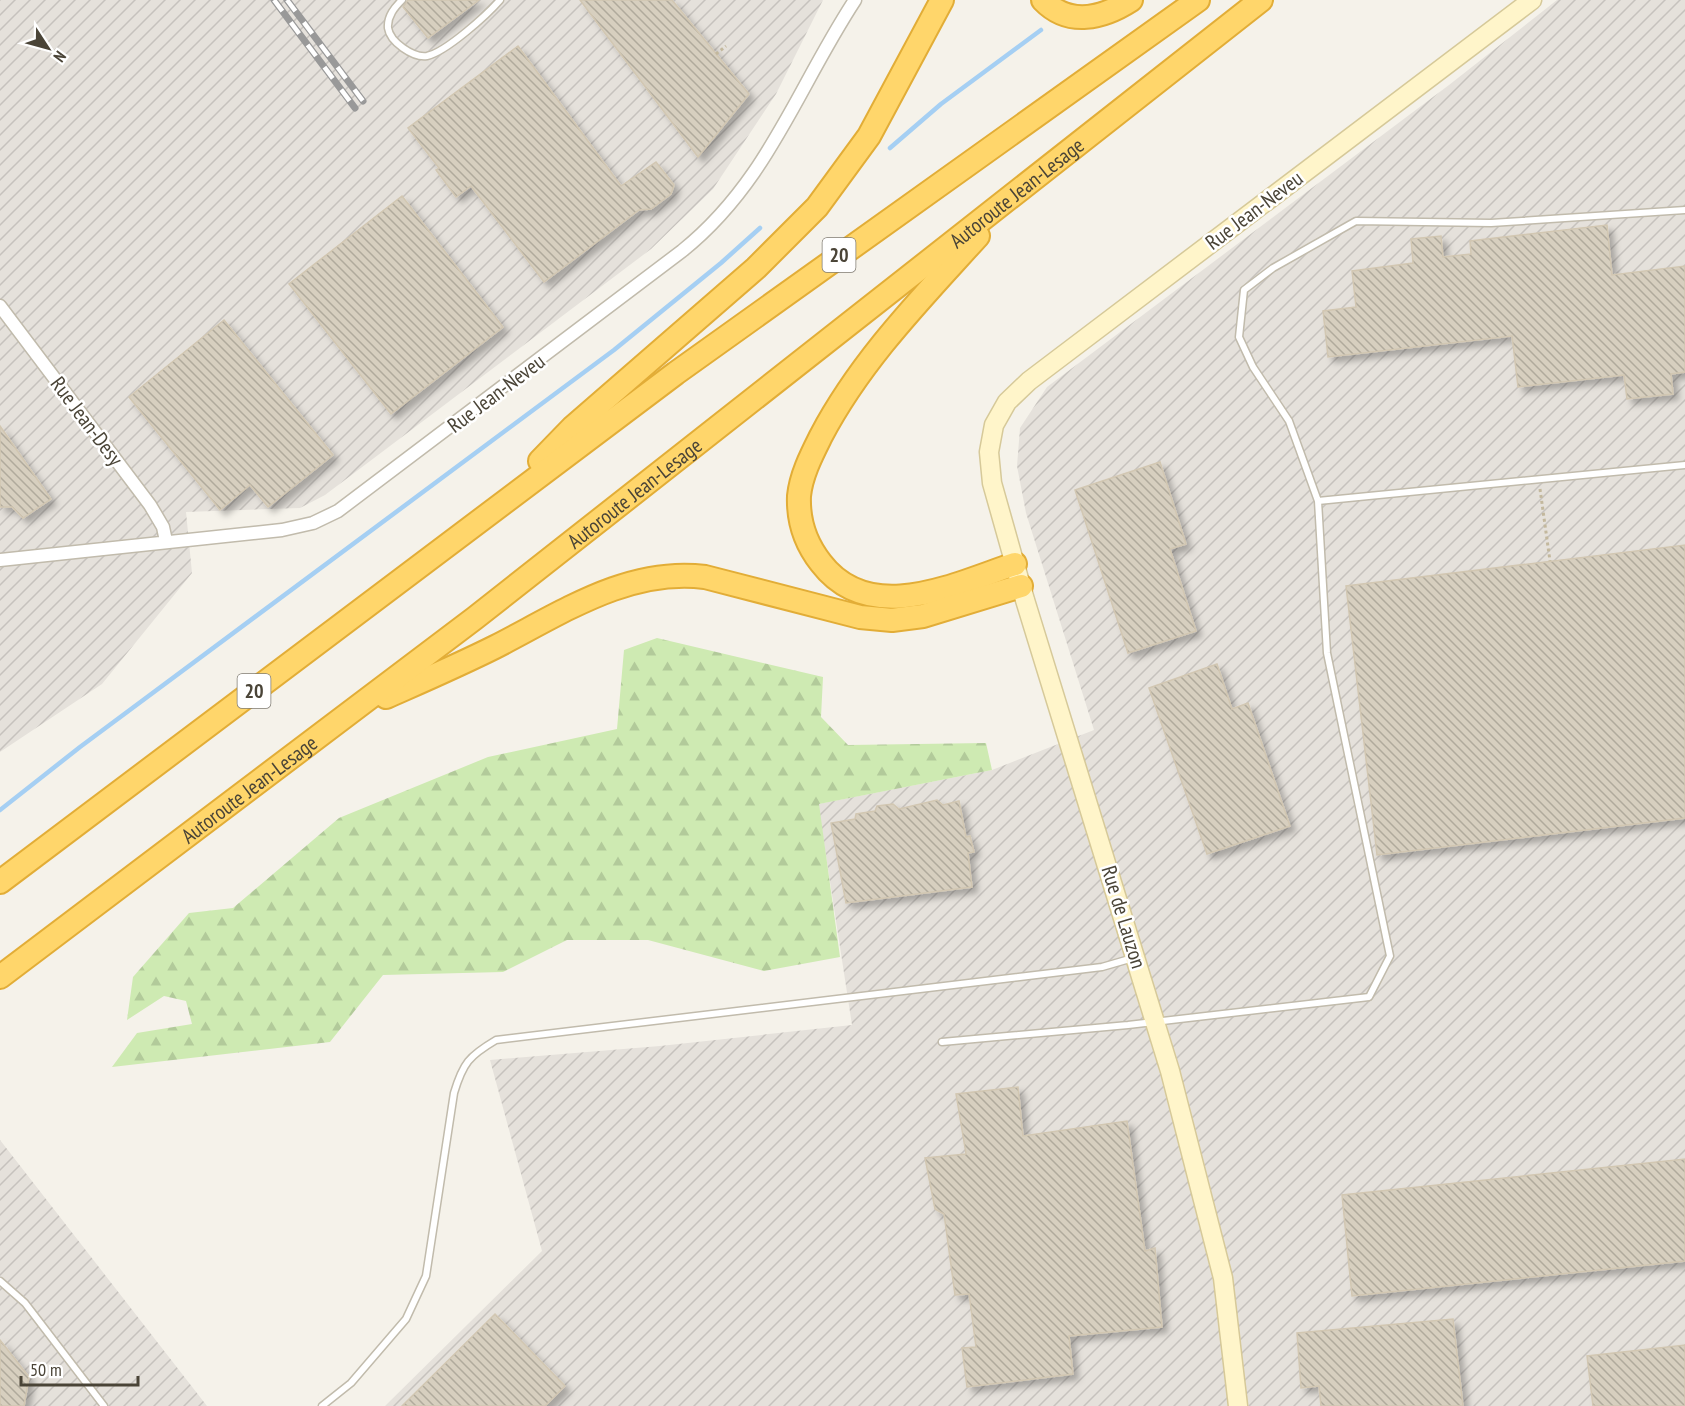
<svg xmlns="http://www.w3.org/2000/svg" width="1685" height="1406" font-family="'PT Sans Narrow',sans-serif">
	<defs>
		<pattern id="industrial-furrows" width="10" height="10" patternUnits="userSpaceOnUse" patternTransform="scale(1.5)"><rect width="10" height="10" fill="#e5e1db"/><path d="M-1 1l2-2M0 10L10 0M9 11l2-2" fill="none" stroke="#c6c2bd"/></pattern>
		<pattern id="forest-firs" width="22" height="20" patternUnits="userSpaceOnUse" patternTransform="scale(1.5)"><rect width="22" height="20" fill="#ceeab2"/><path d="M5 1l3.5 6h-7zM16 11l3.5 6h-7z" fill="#b2ca9a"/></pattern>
		<pattern id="building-back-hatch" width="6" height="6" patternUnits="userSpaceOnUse" patternTransform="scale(1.5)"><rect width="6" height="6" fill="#d7cfbf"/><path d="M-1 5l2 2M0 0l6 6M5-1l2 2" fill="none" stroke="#b0aa9c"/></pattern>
		<filter id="shadow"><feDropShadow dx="5.5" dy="5.5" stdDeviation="3" flood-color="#0004"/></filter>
	</defs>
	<rect width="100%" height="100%" fill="#f5f2ea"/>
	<!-- industrial -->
	<path fill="url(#industrial-furrows)" d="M0,0H823L776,94L713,189L651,249L325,495L300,508L186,512L192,573L102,684L0,752Z
		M1557,0H1685V1406H385L542,1251L490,1060L660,1046L852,1025L818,804L992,770L1094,730L1026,513L1017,466L1020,428L1047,387L1449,85Z
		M0,1140L207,1406H0Z"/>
	<!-- forest -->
	<path fill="url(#forest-firs)" d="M657,638L823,677L821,717L848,745L986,743L992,770L819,804L840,957L764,971L648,940H567L503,972L383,975L330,1042L112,1067L137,1033L192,1024L186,1001L164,996L127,1020L133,977L189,913L233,908L339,818L488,757L617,729L624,650Z"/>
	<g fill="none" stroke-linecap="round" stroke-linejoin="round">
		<!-- stream -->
		<path stroke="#a5cff3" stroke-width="4.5" d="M890,148L941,104L1041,30
			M0,810L80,747L614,350L721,263L760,228"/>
	</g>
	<!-- building -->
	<path fill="url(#building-back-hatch)" stroke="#d2c7b2" stroke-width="1.5" filter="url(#shadow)" d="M479,0L428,38L403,7L408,0Z
		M580,0H672L749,94L698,157Z
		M518,46L621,186L656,162L674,185L671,194L651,209L639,210L544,282L471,186L456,197L436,170L439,168L408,128Z
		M402,196L503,327L391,414L289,284Z
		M1607,225L1612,275L1685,266V372L1671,374L1673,394L1627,399L1624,375L1518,387L1512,336L1328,357L1323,311L1356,307L1352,271L1413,263L1411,239L1441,236L1443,257L1471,254L1470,241Z
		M224,320L333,455L268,507L250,485L220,510L129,397Z
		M0,426L51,499L23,518L12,507H0Z
		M1160,462L1186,544L1170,549L1196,631L1128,653L1075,490Z
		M1685,545V818L1377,855L1346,586Z
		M1217,664L1232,709L1248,703L1290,826L1207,854L1149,688Z
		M937,800L943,805L959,801L966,837L970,836L974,852L968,853L972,887L846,903L831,823L855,819L856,814L875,811L877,806L893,804L899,809Z
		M1018,1087L1023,1136L1127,1121L1145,1251L1155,1248L1162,1327L1069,1336L1073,1374L967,1387L962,1348L976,1347L969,1294L955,1295L944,1214L935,1209L925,1158L966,1154L956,1094Z
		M1685,1159V1261L1352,1296L1342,1195Z
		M495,1314L565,1386L545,1406H402Z
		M1453,1319L1463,1406H1321L1319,1386L1301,1388L1297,1333Z
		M0,1340L29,1377L24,1406H0Z
		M1685,1345V1406H1593L1587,1356Z"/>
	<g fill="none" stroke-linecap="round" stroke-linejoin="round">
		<defs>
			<path id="lane" d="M402,0C395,7 387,16 388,28C390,42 413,58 427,56C446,52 487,15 500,0
				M1318,501L1685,465
				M942,1042L1128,1025L1369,997L1390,956L1327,653L1318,501L1289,421L1253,367L1239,337L1244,290L1273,268L1356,221L1491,223L1685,210
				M0,1281L25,1303L104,1406
				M322,1406L351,1383L406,1319L426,1276L454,1093C463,1063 469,1056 496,1040L1102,967L1133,958"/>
			<path id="street" d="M0,306L150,505L163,527L166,541
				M0,560L282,530L313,523L338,511L682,251C768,182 797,88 855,0"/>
			<path id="secondary" d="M1238,1406L1223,1278L1170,1071L1025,600L992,483L989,452L994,425L1007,402L1029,381L1532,0"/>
			<g id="highway">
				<path d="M1043,0C1069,27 1103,18 1131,0"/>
				<path d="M978,236C921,299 861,360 821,436C812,454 801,475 799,496C798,521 806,544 821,563C870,627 955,584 1015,564"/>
				<path d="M540,461L573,427L756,268L817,207L869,136L942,0"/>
				<path d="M386,697C422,681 459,665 495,647C560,614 628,567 705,577L860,617L892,620L923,616L1021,586"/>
				<path d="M0,882L676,373L1198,0"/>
				<path id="s1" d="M0,977L475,618L1261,0"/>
			</g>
		</defs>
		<!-- lane casing -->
		<use href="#lane" stroke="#c1bbac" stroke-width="9"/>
		<!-- street casing -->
		<use href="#street" stroke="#c1bbac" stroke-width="15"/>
		<!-- secondary casing -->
		<use href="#secondary" stroke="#d6c999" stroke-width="21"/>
		<!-- highway casing -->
		<use href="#highway" stroke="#e2ad37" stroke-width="26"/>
		<!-- path -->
		<path stroke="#c3b89d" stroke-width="3" stroke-dasharray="3 3" stroke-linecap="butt" d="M716,54L726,46
			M1540,489L1550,561"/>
		<!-- lane -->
		<use href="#lane" stroke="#fff" stroke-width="6"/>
		<!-- street -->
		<use href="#street" stroke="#fff" stroke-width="12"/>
		<!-- secondary -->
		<use href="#secondary" stroke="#fff5ca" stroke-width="18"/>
		<!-- highway -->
		<use href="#highway" stroke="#ffd66b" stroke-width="22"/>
		<defs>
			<path id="rail" d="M274,0L355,108
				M287,0L363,101"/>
		</defs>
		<!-- rail casing -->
		<use href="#rail" stroke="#999" stroke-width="7"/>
		<!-- rail -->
		<use href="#rail" stroke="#fff" stroke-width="4.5" stroke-dasharray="14" stroke-linecap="butt"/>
	</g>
	<g text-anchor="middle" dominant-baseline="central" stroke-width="5" stroke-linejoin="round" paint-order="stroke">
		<!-- shield labels -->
		<g fill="#fff" stroke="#807c73" stroke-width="1.5">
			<rect x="822.5" y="238" width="33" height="34" rx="4.5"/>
			<rect x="237.5" y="674" width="33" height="34" rx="4.5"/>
		</g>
		<g font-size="20" font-weight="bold" fill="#4a4437">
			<text x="839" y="255">20</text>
			<text x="254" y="691">20</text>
		</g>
		<!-- street labels -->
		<g font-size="21" fill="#4a4437" stroke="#fff">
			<text stroke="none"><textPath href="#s1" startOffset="1284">Autoroute Jean-Lesage</textPath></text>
			<text transform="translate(1254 210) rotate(-37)">Rue Jean-Neveu</text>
			<text transform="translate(496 393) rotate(-37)">Rue Jean-Neveu</text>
			<text transform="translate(87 421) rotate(53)">Rue Jean-Desy</text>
			<text stroke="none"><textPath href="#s1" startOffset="798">Autoroute Jean-Lesage</textPath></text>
			<text stroke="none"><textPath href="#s1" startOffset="312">Autoroute Jean-Lesage</textPath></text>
			<text transform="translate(1124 917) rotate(73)">Rue de Lauzon</text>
		</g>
	</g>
	<!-- north arrow -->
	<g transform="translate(48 48) rotate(126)" stroke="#ffffff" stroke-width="4.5" paint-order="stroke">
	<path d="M0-4.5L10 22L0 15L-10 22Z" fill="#4a4437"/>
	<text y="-9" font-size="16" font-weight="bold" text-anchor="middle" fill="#4a4437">N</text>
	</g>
	<!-- scale -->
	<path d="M21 1376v9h117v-9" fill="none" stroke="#4a4437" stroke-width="3"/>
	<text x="30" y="1376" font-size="18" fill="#4a4437" stroke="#ffffff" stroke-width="4.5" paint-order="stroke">50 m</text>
</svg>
